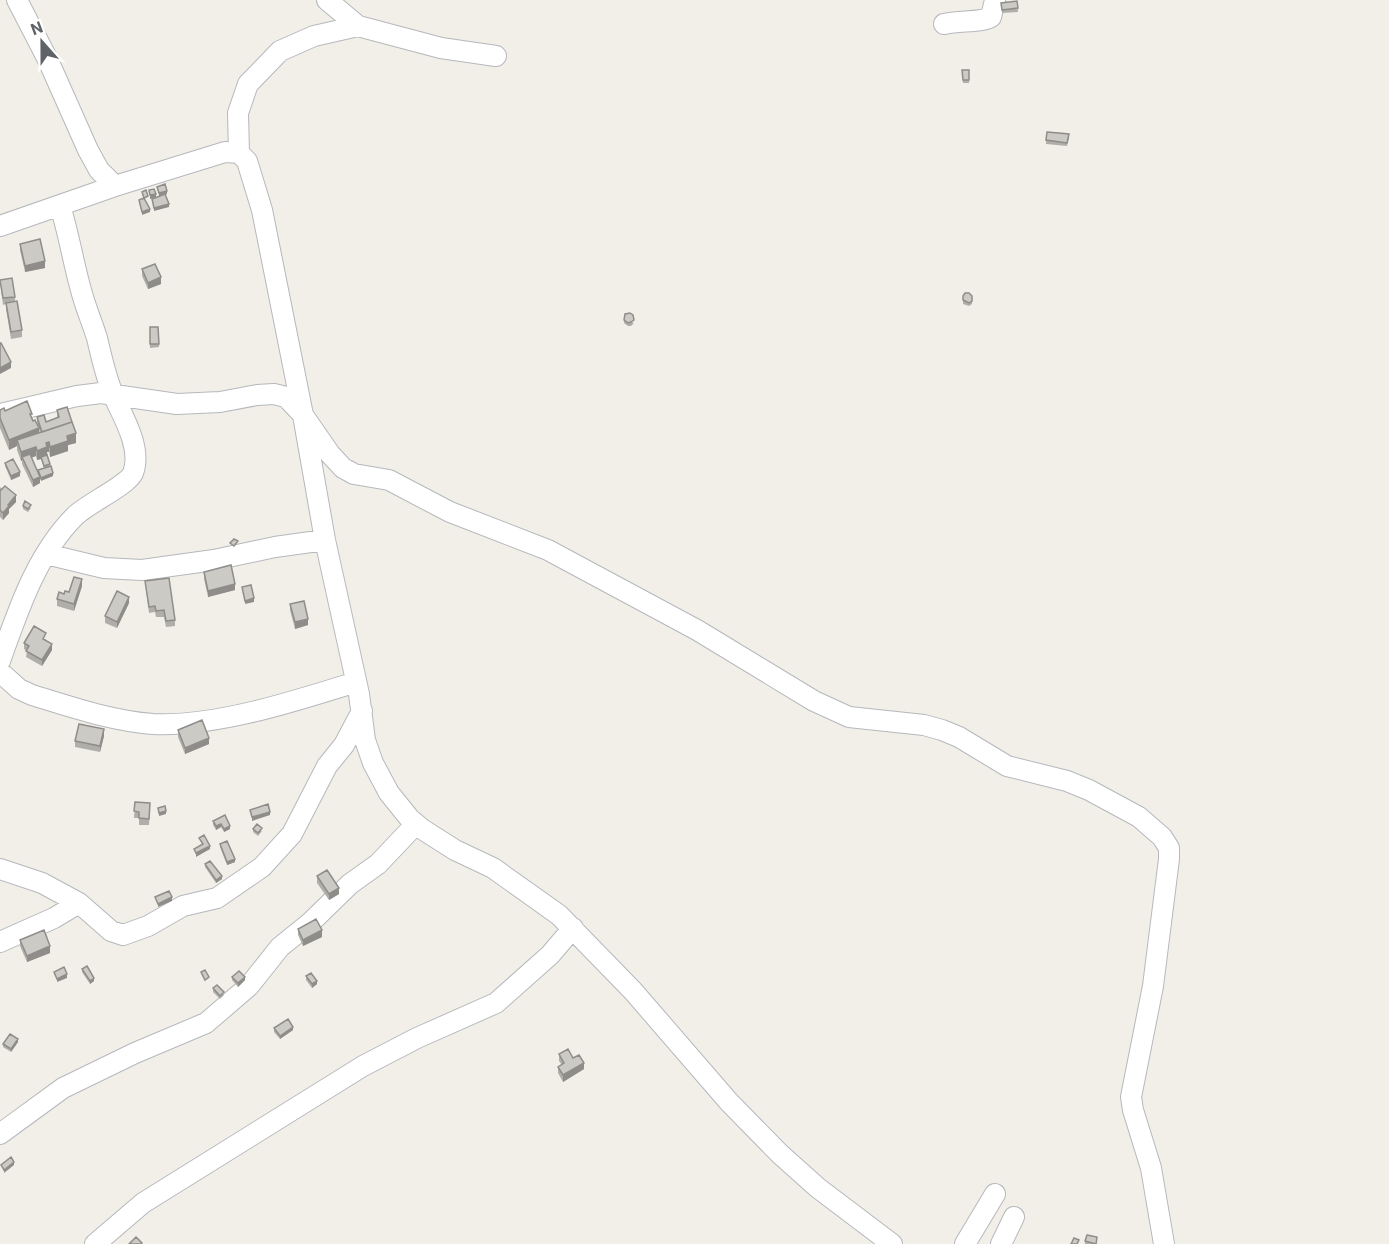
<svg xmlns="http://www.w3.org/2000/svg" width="1389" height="1244" font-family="Roboto,sans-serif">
	<rect width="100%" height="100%" fill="#f1efe8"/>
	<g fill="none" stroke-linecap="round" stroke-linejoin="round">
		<defs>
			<path id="minor" d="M17,0L48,60L88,150L99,170L115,186
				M327,0L358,26
				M944,24C959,20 980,23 991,17L995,0
				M239,153L238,113L248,84L280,51L314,36L358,26L441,48L496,56
				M0,226L115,186L225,152L239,153L247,161L262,210L303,415L325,540L359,694L365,740L373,763L389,793L410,819L422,829L455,850L493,868L559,915L633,991L729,1102L780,1154L818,1188L892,1244
				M0,414L77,396L101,393L177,404L220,402L257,395L274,394L286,397L303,415L330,454L343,468L354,474L389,480L450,512L548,550L697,630L814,701L849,717L924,725L942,730L959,737L1007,766L1067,781L1089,790L1139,817L1162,837L1169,848V859L1153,986L1131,1097L1133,1110L1151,1168L1164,1244
				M46,554L104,568L142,570L214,560L275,547L325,540
				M0,661C18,611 36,555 75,516C87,504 128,485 133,473C142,450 125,420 115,399C106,379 102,359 97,338C92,322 85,306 81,290C73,262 69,234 60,206
				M0,672L19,689L32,695C71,707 112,721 153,724C216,727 295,701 356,682
				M0,869L42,883L79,903L111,931L123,935L148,926L183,906L217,898L262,867L292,834L327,766L344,745L362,711
				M0,942L54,918L79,903
				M0,1134L63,1088L135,1053L206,1023L249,986L280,947L311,922L350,884L378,864L415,825
				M95,1244L143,1203L363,1066L417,1038L496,1003L550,955L573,928
				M965,1244L995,1194
				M1001,1244L1014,1217"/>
		</defs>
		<!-- minor casing -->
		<use href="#minor" stroke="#b5b8bc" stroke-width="22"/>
		<!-- minor -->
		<use href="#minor" stroke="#fff" stroke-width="20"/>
	</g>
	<!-- wall -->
	<path fill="#afaea9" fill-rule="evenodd" d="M1017,1L1018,12L1002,13L1001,3Z
		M962,70H969V83H963Z
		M1069,138L1067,146L1046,144V140Z
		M20,244L45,268L25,272L20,250Z
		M142,269L161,284L148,289L142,276Z
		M0,280L15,297V301L22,330V337L11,339L6,309V304L3,305Z
		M963,296H972V304L969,306L963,304Z
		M624,320L634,323L631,326H628L624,323Z
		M150,327H158L159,347L150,348Z
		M0,410L32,419L39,433H40L37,423V417L46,422L57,418V410L76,443L68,445V451L50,457L49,452H47L53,476L40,480V483L33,487L22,464V461H21L17,450V446L9,450L0,428ZM36,456L37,460L41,459L44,468L38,472L31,458Z
		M5,463L20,476L11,480L5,466Z
		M0,487L16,502L9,509V513L3,520L0,517Z
		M23,506L31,508L28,512L23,509Z
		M204,572L235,590L208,597L204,579Z
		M145,581L175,620V626L166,627L164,617H156L155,612L149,613Z
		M82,586L74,611L57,606V599L64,594Z
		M129,603L117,628L105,623V616Z
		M290,604L308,625L295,629L290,610Z
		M46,639V641L52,650L42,666L26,657L27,651L24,649V643Z
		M178,730L209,744L185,754L178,737Z
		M104,736L100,752L75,747V741Z
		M135,802L150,810L149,825H139V818H134Z
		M225,815L230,829L224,832L221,827L216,830L213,825V821Z
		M253,829L262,831L258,836L253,832Z
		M220,844L235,862L227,865L220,847Z
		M205,864L222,879L216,883L205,867Z
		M317,876L339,894L329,900L317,883Z
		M298,929L322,937L303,946L298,935Z
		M20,940L50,953L27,962L20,946Z
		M82,969L94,981L90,984L82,972Z
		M306,976L317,984L312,988L306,980Z
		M232,977L245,980L238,987L232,980Z
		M213,988L224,995L220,999L213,992Z
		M274,1028L293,1030L280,1039L274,1032Z
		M18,1042L11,1052L3,1047V1044Z
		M559,1054L573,1058L584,1069L563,1082L558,1073V1067L562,1065L559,1061Z
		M1097,1240L1096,1244H1085V1241Z"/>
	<!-- shaded-wall -->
	<path fill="#8f8d8a" d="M167,191V194L159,197V193Z
		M156,194V197L150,199V195Z
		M169,204V207L154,211V208Z
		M150,209V212L142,215V212Z
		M45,261V268L25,272V266Z
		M161,277V284L148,289V283Z
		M11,362V368L0,374V368Z
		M39,428V437L17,440V446L9,450V440Z
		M76,433V443L68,445V451L50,457V447L67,436Z
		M49,442V452H47V457H41V459L37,460V451Z
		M36,447V456L24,460L22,457V461H21V452Z
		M20,472V476L11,480V476Z
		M53,473V476L41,481V478Z
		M40,477V483L33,487V480Z
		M16,495V502L9,509V513L3,520V513L8,505Z
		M82,579V586L74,611V604Z
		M235,584V590L208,597V591Z
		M129,597V603L117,628V622Z
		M254,598V602L245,604V601Z
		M308,619V625L295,629V622Z
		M52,644V650L42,666V660Z
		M104,729V736L100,752V746Z
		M209,738V744L185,754V748Z
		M166,811V814L159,816V813Z
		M270,812V815L252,821V817Z
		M221,824V827L216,830V826Z
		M230,826V829L224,832V829Z
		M210,846V849L196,857V853Z
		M235,859V862L227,865V862Z
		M222,876V879L216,883V880Z
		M339,888V894L329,900V894Z
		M172,897V901L158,907V904Z
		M322,930V937L303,946V940Z
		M50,946V953L27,962V956Z
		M67,974V978L57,982V979Z
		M245,977V980L238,987V983Z
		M94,978V981L90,984V981Z
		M317,981V984L312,988V984Z
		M293,1027V1030L280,1039V1036Z
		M18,1039V1042L11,1052V1049Z
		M584,1063V1069L563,1082V1075Z
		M14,1162V1165L4,1173V1170Z"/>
	<!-- building -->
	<path fill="#cccac5" stroke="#8f8d8a" stroke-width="1.5" d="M1017,1L1018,8L1002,10L1001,3Z
		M962,70H969V80H963Z
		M1047,132L1069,134L1067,143L1046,140Z
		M165,184L167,191L159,193L157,187Z
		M154,189L156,194L150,195L149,190Z
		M146,190L148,196L144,198L150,209L142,212L139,200L144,198L142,192Z
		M165,194L169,204L154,208L152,199Z
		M40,239L45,261L25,266L20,244Z
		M155,264L161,277L148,283L142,269Z
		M12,278L15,297L3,298L0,280Z
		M965,293H969L972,296V301L969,303L963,300V296Z
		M17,301L22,330L11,332L6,303Z
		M630,313L633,315L634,320L631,322L628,323L624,320L625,314Z
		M150,327H158L159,344H150Z
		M0,343H1L11,362L0,368Z
		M27,401L32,414H30L33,421L35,420L39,428L9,440L0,418V410L4,408L5,411Z
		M67,407L72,422L42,432L37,417L44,415L46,422L59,417L57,410Z
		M72,422L76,433L67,436L68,441L50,447L49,442L46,443L47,447L37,451L36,447L21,452L17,440Z
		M30,454L40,477L33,480L22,457Z
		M47,455L50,464L44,466L41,457Z
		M13,459L20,472L11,476L5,463Z
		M51,466L53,473L41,478L38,470Z
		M5,486L16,495L8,505L9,506L3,513L0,510V491Z
		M25,501L31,505L28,509L23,506Z
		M234,539L238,541L234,546L230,543Z
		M231,565L235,584L208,591L204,572Z
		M74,577L82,579L74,604L57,599L59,592L64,594L65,591L69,592Z
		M169,578L175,620L166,621L164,610L156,611L155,606L149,607L145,581Z
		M251,585L254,598L245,601L242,587Z
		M117,591L129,597L117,622L105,616Z
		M304,601L308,619L295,622L290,604Z
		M34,626L46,633L43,639L52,644L42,660L26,651L29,646L24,643Z
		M202,720L209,738L185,748L178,730Z
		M79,724L104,729L100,746L75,741Z
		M135,802L150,803L149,819L139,818V812L134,811Z
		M268,804L270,812L252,817L250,810Z
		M165,806L166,811L159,813L158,808Z
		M225,815L230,826L224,829L221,824L216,826L213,821Z
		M257,824L262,828L258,833L253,829Z
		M204,835L210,846L196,853L194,849L203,844L199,838Z
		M227,841L235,859L227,862L220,844Z
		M210,861L222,876L216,880L205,864Z
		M327,870L339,888L329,894L317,876Z
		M169,891L172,897L158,904L155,897Z
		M316,919L322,930L303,940L298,929Z
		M44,930L50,946L27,956L20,940Z
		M87,966L94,978L90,981L82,969Z
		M64,967L67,974L57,979L54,972Z
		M205,970L209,977L205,980L201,972Z
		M239,971L245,977L238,983L232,977Z
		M311,973L317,981L312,984L306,976Z
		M217,985L224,992L220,996L213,988Z
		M288,1019L293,1027L280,1036L274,1028Z
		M10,1034L18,1039L11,1049L3,1044Z
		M568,1049L573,1058L579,1055L584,1063L563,1075L558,1067L564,1063L559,1054Z
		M11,1157L14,1162L4,1170L1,1165Z
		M1087,1235L1097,1237L1096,1244L1085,1241Z
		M136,1237L142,1243L141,1244H129Z
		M1074,1238L1079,1240L1077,1244H1071Z"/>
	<!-- north arrow -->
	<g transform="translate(42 42) rotate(339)" stroke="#ffffff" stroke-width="4.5" paint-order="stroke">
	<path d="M0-4.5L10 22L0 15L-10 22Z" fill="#5f6368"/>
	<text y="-9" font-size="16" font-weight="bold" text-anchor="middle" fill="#5f6368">N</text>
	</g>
</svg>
